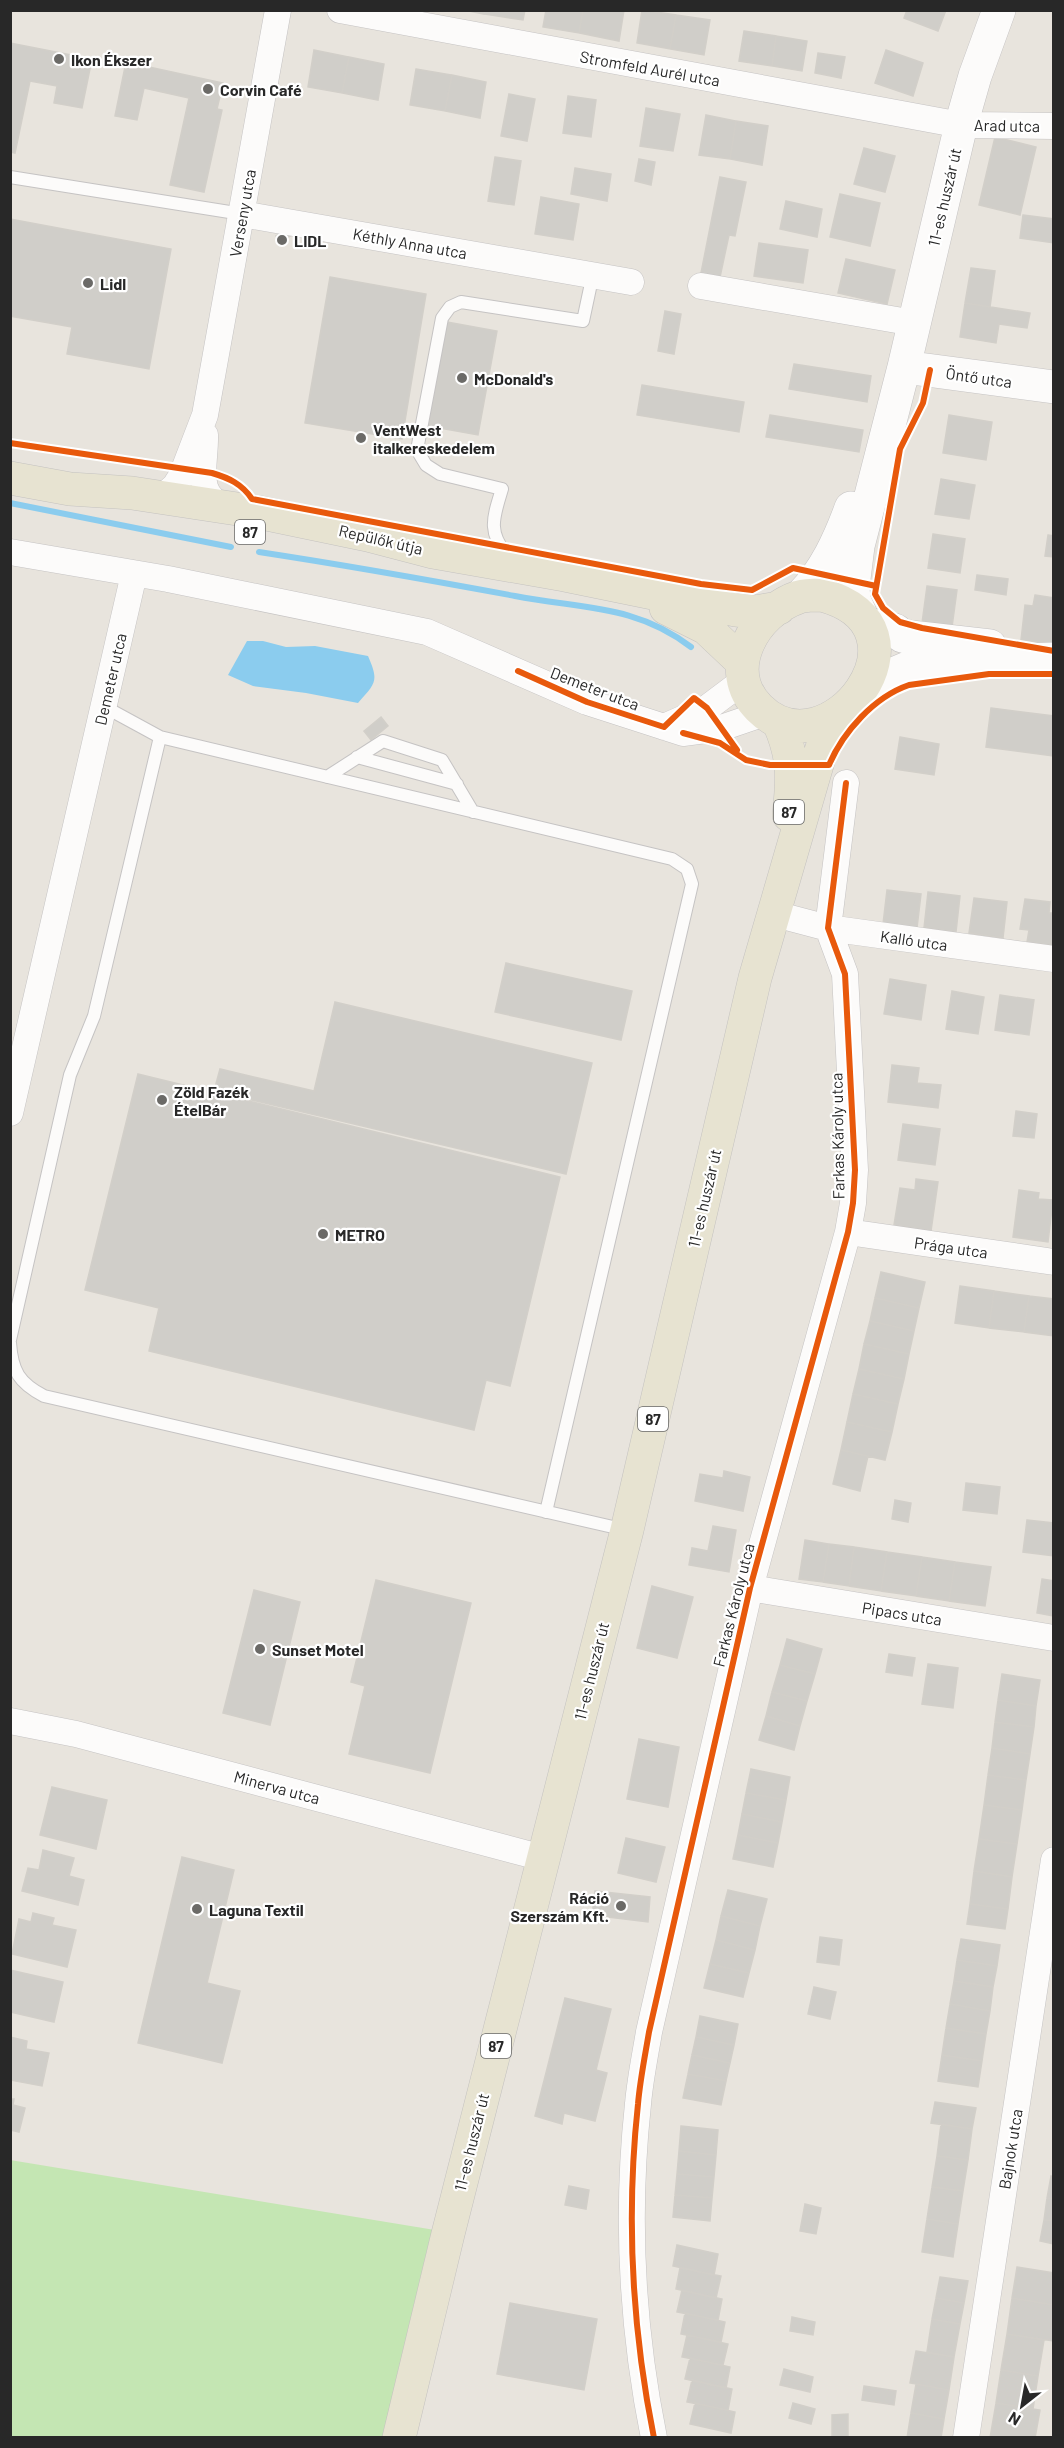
<svg xmlns="http://www.w3.org/2000/svg" width="1064" height="2448" font-family="Barlow,sans-serif">
	<rect width="100%" height="100%" fill="#e8e4dd"/>
	<!-- green -->
	<path fill="#c4e6b3" d="M10,2160L441,2231L383,2437H11Z"/>
	<!-- water -->
	<path fill="#8bccee" d="M247,641H263L286,647L315,646L368,656C379,681 376,683 358,703L306,693L253,686L228,675Z"/>
	<g fill="none" stroke-linecap="round" stroke-linejoin="round">
		<!-- stream -->
		<path stroke="#8bccee" stroke-width="6" d="M10,503L231,547
			M259,552C344,565 429,580 515,596C581,609 635,604 691,647"/>
	</g>
	<!-- building -->
	<path fill="#d0cec9" stroke="#d2cfc9" stroke-width="1.5" d="M464,10H485L484,14Z
		M485,10H525L523,20L484,14Z
		M546,10H583L579,33L543,27Z
		M583,10H624L619,41L579,33Z
		M642,10L676,15L670,49L637,43Z
		M907,10H946L938,31L904,18Z
		M676,15L710,20L704,55L670,49Z
		M744,31L776,36L772,66L739,61Z
		M776,36L807,41L802,71L772,66Z
		M10,43L92,59L82,108L54,103L57,86L30,81L15,153L10,152Z
		M314,50L349,57L342,93L308,87Z
		M886,50L923,63L913,96L875,83Z
		M818,53L845,57L841,78L815,73Z
		M349,57L384,64L378,100L342,93Z
		M126,62L223,83L217,109L222,110L204,192L170,185L189,98L144,88L137,120L115,116Z
		M416,69L452,75L445,111L410,105Z
		M452,75L486,82L480,118L445,111Z
		M509,94L535,99L527,141L501,136Z
		M568,96L596,100L591,137L563,133Z
		M646,108L680,114L673,151L640,146Z
		M706,115L736,121L730,159L699,155Z
		M736,121L768,126L762,165L730,159Z
		M995,137L1036,147L1020,215L979,205Z
		M864,148L895,156L885,192L854,184Z
		M495,157L521,161L514,205L488,201Z
		M639,159L655,162L651,185L635,181Z
		M575,168L611,174L607,201L571,194Z
		M720,177L746,182L735,236L729,235L720,277L701,273Z
		M840,194L880,203L870,246L830,237Z
		M541,197L579,204L573,240L535,234Z
		M786,201L822,209L817,237L780,229Z
		M1023,215L1054,219V243L1020,238Z
		M10,219L171,249L149,369L67,354L72,327L10,316Z
		M286,230L290,236L281,243L276,236Z
		M759,243L808,250L803,283L754,276Z
		M846,259L895,270L887,304L838,293Z
		M971,268L995,271L990,307L965,303Z
		M330,277L426,294L402,439L305,423Z
		M965,303L1030,313L1027,328L999,324L996,343L960,337Z
		M665,311L681,314L674,354L658,351Z
		M447,322L497,331L478,435L428,426Z
		M794,364L871,376L867,402L789,389Z
		M642,385L744,402L739,432L637,415Z
		M770,415L863,430L859,452L766,437Z
		M949,415L992,422L986,460L943,453Z
		M941,479L975,485L969,519L935,514Z
		M933,534L965,539L960,573L928,568Z
		M1048,535L1054,536V557L1045,556Z
		M977,575L1008,579L1006,595L975,590Z
		M927,586L957,590L952,627L922,623Z
		M1035,595L1054,598V644L1021,640L1025,605L1033,606Z
		M991,708L1054,716L1053,756L986,747Z
		M381,717L388,726L371,740L364,731Z
		M900,737L939,744L934,775L895,769Z
		M887,890L921,894L917,928L883,924Z
		M928,892L960,896L956,932L924,928Z
		M974,898L1007,902L1003,938L969,933Z
		M1025,899L1050,902L1049,913H1054V946L1027,942L1029,930L1020,929Z
		M506,963L632,991L621,1040L495,1012Z
		M890,979L926,985L921,1020L884,1014Z
		M952,991L984,997L978,1034L946,1029Z
		M1000,995L1034,1000L1029,1035L995,1030Z
		M335,1002L592,1063L566,1174L214,1091L220,1069L314,1091Z
		M892,1065L919,1068L917,1083L941,1085L938,1108L888,1102Z
		M138,1074L560,1177L510,1386L486,1380L474,1430L149,1351L159,1308L85,1290Z
		M1016,1111L1037,1114L1034,1138L1013,1136Z
		M903,1124L940,1129L935,1165L898,1160Z
		M916,1179L938,1182L931,1231L894,1225L900,1188L915,1190Z
		M1019,1190L1039,1193L1038,1199L1053,1200L1048,1242L1013,1237Z
		M881,1272L925,1282L919,1308L875,1298Z
		M960,1286L994,1291L989,1328L955,1323Z
		M994,1291L1029,1296L1024,1332L989,1328Z
		M1029,1296L1054,1299V1336L1024,1332Z
		M875,1298L919,1308L914,1331L870,1321Z
		M870,1321L914,1331L909,1354L864,1344Z
		M864,1344L909,1354L904,1379L859,1369Z
		M859,1369L904,1379L898,1404L853,1394Z
		M853,1394L898,1404L892,1432L847,1422Z
		M847,1422L892,1432L885,1460L841,1450Z
		M841,1450L868,1456L860,1491L833,1484Z
		M724,1471L750,1477L743,1511L695,1501L700,1474L723,1478Z
		M966,1483L1000,1487L997,1514L963,1510Z
		M895,1500L911,1503L908,1522L892,1519Z
		M1027,1520L1054,1523V1556L1023,1552Z
		M713,1526L736,1530L729,1572L689,1565L692,1548L708,1551Z
		M805,1540L829,1544L823,1582L799,1579Z
		M829,1544L854,1547L849,1586L823,1582Z
		M854,1547L887,1552L881,1591L849,1586Z
		M887,1552L922,1557L916,1596L881,1591Z
		M922,1557L955,1562L949,1601L916,1596Z
		M955,1562L991,1567L985,1606L949,1601Z
		M1042,1579L1054,1581V1616L1037,1613Z
		M376,1580L471,1603L430,1773L349,1754L365,1686L351,1682Z
		M652,1586L693,1597L677,1658L637,1648Z
		M254,1590L300,1602L270,1725L223,1713Z
		M787,1639L822,1649L815,1674L780,1665Z
		M889,1654L915,1658L912,1676L886,1672Z
		M928,1664L958,1668L953,1708L922,1704Z
		M780,1665L815,1674L807,1701L772,1692Z
		M1002,1674L1040,1680L1036,1706L998,1700Z
		M772,1692L807,1701L800,1726L766,1716Z
		M998,1700L1036,1706L1034,1727L995,1722Z
		M766,1716L800,1726L794,1750L759,1740Z
		M995,1722L1034,1727L1030,1754L992,1748Z
		M639,1739L679,1747L668,1807L627,1799Z
		M992,1748L1030,1754L1026,1780L988,1775Z
		M751,1769L790,1777L786,1800L746,1793Z
		M988,1775L1026,1780L1022,1810L984,1805Z
		M52,1787L107,1800L96,1849L40,1835Z
		M746,1793L786,1800L782,1822L742,1814Z
		M984,1805L1022,1810L1017,1844L979,1839Z
		M742,1814L782,1822L778,1843L738,1835Z
		M738,1835L778,1843L773,1867L733,1859Z
		M626,1838L665,1847L656,1882L618,1873Z
		M979,1839L1017,1844L1012,1877L974,1871Z
		M43,1850L74,1858L69,1876L84,1880L78,1905L22,1891L28,1868L39,1870Z
		M182,1857L234,1870L207,1983L240,1991L222,2063L138,2043Z
		M974,1871L1012,1877L1008,1909L970,1904Z
		M728,1890L767,1899L760,1926L721,1916Z
		M595,1891L650,1897L648,1922L592,1915Z
		M970,1904L1008,1909L1005,1929L967,1924Z
		M33,1913L54,1918L52,1925L76,1930L67,1967L12,1954L19,1919L31,1922Z
		M721,1916L760,1926L755,1950L716,1940Z
		M820,1937L842,1940L839,1965L817,1962Z
		M961,1939L1000,1945L997,1966L957,1960Z
		M716,1940L755,1950L749,1973L710,1964Z
		M957,1960L997,1966L993,1987L954,1981Z
		M710,1964L749,1973L743,1997L704,1988Z
		M10,1970L63,1982L54,2022L10,2012Z
		M954,1981L993,1987L990,2011L950,2004Z
		M814,1987L836,1992L830,2019L808,2014Z
		M565,1998L611,2009L596,2070L607,2073L595,2121L564,2113L562,2124L535,2116Z
		M950,2004L990,2011L986,2034L946,2028Z
		M700,2016L738,2024L734,2045L696,2037Z
		M946,2028L986,2034L982,2061L942,2055Z
		M10,2037L27,2041L26,2049L49,2053L42,2086L10,2080Z
		M696,2037L734,2045L730,2063L692,2055Z
		M692,2055L730,2063L726,2081L688,2074Z
		M942,2055L982,2061L978,2087L938,2081Z
		M688,2074L726,2081L721,2105L683,2098Z
		M10,2099H14L13,2105L25,2108L19,2132L10,2130Z
		M935,2102L976,2108L972,2129L931,2123Z
		M941,2124L972,2129L968,2160L937,2156Z
		M681,2126L718,2130L716,2155L679,2151Z
		M679,2151L716,2155L714,2177L677,2174Z
		M937,2156L968,2160L963,2191L932,2187Z
		M677,2174L714,2177L712,2198L675,2195Z
		M1051,2176L1054,2177V2199L1047,2198Z
		M569,2186L589,2190L586,2209L565,2205Z
		M932,2187L963,2191L958,2224L927,2219Z
		M675,2195L712,2198L710,2221L673,2217Z
		M1047,2198L1054,2199V2221L1044,2220Z
		M805,2204L821,2208L816,2234L800,2231Z
		M927,2219L958,2224L953,2257L922,2252Z
		M1044,2220L1054,2221V2244L1040,2241Z
		M677,2245L718,2254L714,2275L673,2266Z
		M1017,2267L1054,2273V2305L1012,2298Z
		M680,2268L721,2276L716,2298L676,2289Z
		M940,2277L968,2281L964,2303L936,2298Z
		M682,2290L722,2299L718,2320L677,2312Z
		M936,2298L964,2303L960,2324L932,2319Z
		M1012,2298L1054,2305L1053,2341L1007,2334Z
		M510,2303L597,2319L584,2390L497,2374Z
		M685,2313L725,2322L721,2342L681,2334Z
		M792,2317L815,2322L813,2335L790,2331Z
		M932,2319L960,2324L954,2357L927,2352Z
		M1007,2334L1044,2340L1038,2376L1001,2370Z
		M687,2335L728,2344L723,2365L682,2357Z
		M916,2351L954,2357L949,2390L910,2383Z
		M690,2358L730,2367L726,2388L685,2379Z
		M784,2369L813,2377L810,2392L780,2385Z
		M1001,2370L1038,2376L1033,2409L996,2403Z
		M692,2380L732,2389L728,2410L687,2402Z
		M916,2384L949,2390L944,2419L911,2413Z
		M864,2386L896,2391L894,2405L862,2400Z
		M695,2403L735,2412L731,2433L690,2424Z
		M793,2403L815,2409L811,2424L789,2418Z
		M996,2403L1040,2410L1035,2438H990Z
		M911,2413L944,2419L941,2438H907Z
		M848,2414V2438H832V2415Z"/>
	<g fill="none" stroke-linecap="round" stroke-linejoin="round">
		<defs>
			<path id="lane" d="M10,177L242,214
				M509,557C487,533 493,518 502,489L440,474L426,465L417,450L442,318L450,307L461,302L583,321L593,274
				M103,706L160,737L672,859L687,869L692,884L546,1512
				M357,757L457,784
				M327,777L383,741L442,760L473,812
				M10,1340L70,1075L94,1016L160,737
				M10,1343C12,1371 19,1383 44,1396L626,1530"/>
			<path id="street" d="M340,10L961,125L1054,126
				M242,214L631,282
				M701,286L914,323
				M205,435C206,464 192,497 228,508
				M148,496L165,495L175,486L182,475L205,415L278,10
				M10,552L168,579L427,632L587,702L683,733L721,728L765,713
				M664,727L707,708L743,681
				M775,914L828,928L1054,959
				M10,1113L134,574
				M848,1232L1054,1262
				M750,1588L1054,1638
				M10,1721L76,1734L543,1858
				M654,2438C632,2329 626,2215 638,2104C640,2080 645,2056 649,2032L750,1588L848,1232L853,1203L855,1170L845,974L828,928L846,783
				M966,2438L1054,1860"/>
			<path id="secondary" d="M904,367L1054,387
				M801,596C825,571 839,541 851,508
				M860,613L854,600L853,587L858,546L904,367L961,125L975,76L999,10
				M868,624L895,630L902,636L990,646
				M865,686L910,667L977,661L1054,659"/>
			<path id="primary" d="M10,478L70,489L132,493L257,512L368,535L433,552L565,575L736,610L755,612L779,608
				M822,595C942,627 828,777 759,708C721,670 754,612 799,597C806,595 815,595 822,595Z
				M666,608L706,628L742,662
				M779,723C794,757 793,778 789,815
				M399,2438L448,2234L627,1530L755,978L821,751L833,717"/>
		</defs>
		<!-- lane casing -->
		<use href="#lane" stroke="#c5c3c3" stroke-width="14"/>
		<!-- street casing -->
		<use href="#street" stroke="#c5c3c3" stroke-width="27"/>
		<!-- secondary casing -->
		<use href="#secondary" stroke="#c5c3c3" stroke-width="34"/>
		<!-- primary casing -->
		<use href="#primary" stroke="#c4c2c0" stroke-width="34"/>
		<!-- lane -->
		<use href="#lane" stroke="#fcfbfa" stroke-width="12"/>
		<!-- street -->
		<use href="#street" stroke="#fcfbfa" stroke-width="26"/>
		<!-- secondary -->
		<use href="#secondary" stroke="#fcfbfa" stroke-width="33"/>
		<!-- primary -->
		<use href="#primary" stroke="#e7e3d1" stroke-width="33"/>
		<defs>
			<path id="cycleway" d="M930,370L923,403L900,449L875,594L883,608L900,622L922,628L1054,651
				M10,443L212,473C229,478 242,484 252,499L701,584L752,590L793,568L876,586
				M518,671L587,702L664,727L694,698L707,708L737,750
				M683,733L720,743L746,760L770,765H829C843,732 874,697 909,685L989,674H1054
				M654,2438C632,2329 626,2215 638,2104C640,2080 645,2056 649,2032L750,1588L848,1232L853,1203L855,1170L845,974L828,928L846,783"/>
		</defs>
		<!-- cycleway casing -->
		<use href="#cycleway" stroke="#fff" stroke-width="10"/>
		<!-- cycleway -->
		<use href="#cycleway" stroke="#e8590c" stroke-width="6"/>
	</g>
	<!-- markers -->
	<g fill="#6b6a67" stroke="#fff" stroke-width="2">
		<circle cx="59" cy="59" r="6"/>
		<circle cx="208" cy="89" r="6"/>
		<circle cx="282" cy="240" r="6"/>
		<circle cx="88" cy="283" r="6"/>
		<circle cx="462" cy="378" r="6"/>
		<circle cx="361" cy="438" r="6"/>
		<circle cx="162" cy="1100" r="6"/>
		<circle cx="323" cy="1234" r="6"/>
		<circle cx="260" cy="1649" r="6"/>
		<circle cx="621" cy="1906" r="6"/>
		<circle cx="197" cy="1909" r="6"/>
	</g>
	<g text-anchor="middle" dominant-baseline="central" stroke-width="4.5" stroke-linejoin="round" paint-order="stroke">
		<!-- shield labels -->
		<g fill="#fff" stroke="#686868" stroke-width="1.5">
			<rect x="235" y="520" width="30" height="24" rx="4.5"/>
			<rect x="774" y="800" width="30" height="24" rx="4.5"/>
			<rect x="638" y="1407" width="30" height="24" rx="4.5"/>
			<rect x="481" y="2034" width="30" height="24" rx="4.5"/>
		</g>
		<g font-size="15" font-weight="bold" fill="#282828">
			<text x="250" y="532">87</text>
			<text x="789" y="812">87</text>
			<text x="653" y="1419">87</text>
			<text x="496" y="2046">87</text>
		</g>
		<!-- poi labels -->
		<g font-size="16" font-weight="bold" fill="#282828" stroke="#fff" text-anchor="start">
			<text x="71" y="59">Ikon Ékszer</text>
			<text x="220" y="89">Corvin Café</text>
			<text x="294" y="240">LIDL</text>
			<text x="100" y="283">Lidl</text>
			<text x="474" y="378">McDonald's</text>
			<text x="373" y="429">VentWest<tspan x="373" dy="18">italkereskedelem</tspan></text>
			<text x="174" y="1091">Zöld Fazék<tspan x="174" dy="18">ÉtelBár</tspan></text>
			<text x="335" y="1234">METRO</text>
			<text x="272" y="1649">Sunset Motel</text>
			<text x="609" y="1897" text-anchor="end">Ráció<tspan x="609" dy="18">Szerszám Kft.</tspan></text>
			<text x="209" y="1909">Laguna Textil</text>
		</g>
		<!-- street labels -->
		<g font-size="16" fill="#282828" stroke="#fff">
			<text transform="translate(650 68) rotate(10)">Stromfeld Aurél utca</text>
			<text transform="translate(1007 125) rotate(1)">Arad utca</text>
			<text transform="translate(944 197) rotate(-77)">11-es huszár út</text>
			<text transform="translate(242 213) rotate(-80)">Verseny utca</text>
			<text transform="translate(410 243) rotate(10)">Kéthly Anna utca</text>
			<text transform="translate(979 377) rotate(8)">Öntő utca</text>
			<text transform="translate(381 539) rotate(13)">Repülők útja</text>
			<text transform="translate(110 679) rotate(-77)">Demeter utca</text>
			<text transform="translate(595 688) rotate(21)">Demeter utca</text>
			<text transform="translate(914 940) rotate(8)">Kalló utca</text>
			<text transform="translate(837 1136) rotate(-91)">Farkas Károly utca</text>
			<text transform="translate(704 1198) rotate(-77)">11-es huszár út</text>
			<text transform="translate(951 1247) rotate(8)">Prága utca</text>
			<text transform="translate(733 1605) rotate(-76)">Farkas Károly utca</text>
			<text transform="translate(902 1613) rotate(9)">Pipacs utca</text>
			<text transform="translate(591 1671) rotate(-76)">11-es huszár út</text>
			<text transform="translate(277 1787) rotate(15)">Minerva utca</text>
			<text transform="translate(471 2142) rotate(-76)">11-es huszár út</text>
			<text transform="translate(1010 2149) rotate(-81)">Bajnok utca</text>
		</g>
	</g>
	<!-- border -->
	<rect width="1064" height="2448" fill="none" stroke="#282828" stroke-width="24"/>
	<!-- north arrow -->
	<g transform="translate(1022 2406) rotate(211)" stroke="#ffffff" stroke-width="4.5" paint-order="stroke">
	<path d="M0-4.5L10 22L0 15L-10 22Z" fill="#282828"/>
	<text y="-9" font-size="16" font-weight="bold" text-anchor="middle" fill="#282828">N</text>
	</g>
</svg>
